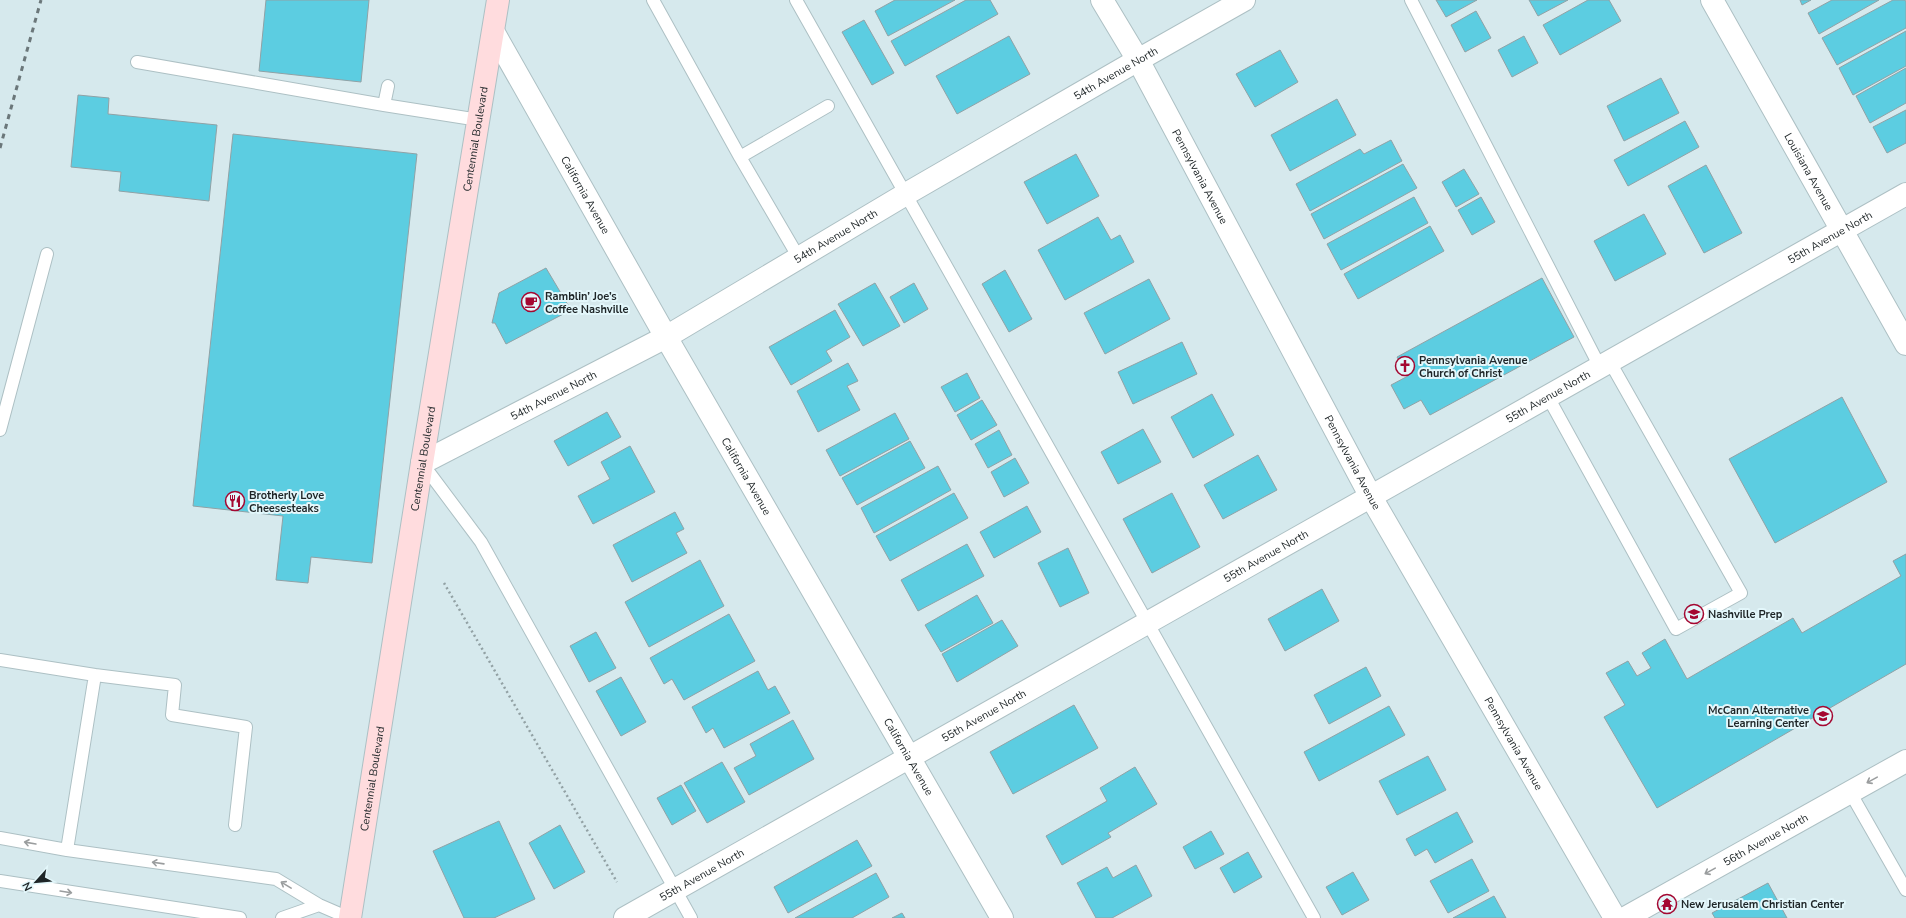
<svg xmlns="http://www.w3.org/2000/svg" width="1906" height="918" font-family="'Nunito Sans',sans-serif">
	<rect width="100%" height="100%" fill="#d6e9ed"/>
	<!-- building -->
	<path fill="#5ccde1" stroke="#90a2a6" d="M266,0H369L361,82L259,71Z
		M895,0H955L888,36L875,11Z
		M966,0H990L998,14L905,66L891,41Z
		M1436,0H1477L1446,17Z
		M1529,0H1568L1538,16Z
		M1588,0H1609L1621,21L1560,55L1543,25Z
		M1800,0H1811L1802,5Z
		M1832,0H1879L1819,34L1808,13Z
		M1893,0H1905L1906,2V28L1837,65L1822,38Z
		M1476,11L1491,38L1465,52L1451,25Z
		M864,20L894,73L872,85L842,32Z
		M1906,31V66L1853,95L1839,68Z
		M1009,36L1030,74L957,114L936,76Z
		M1524,36L1538,63L1512,77L1498,50Z
		M1280,50L1298,82L1255,107L1236,74Z
		M1906,68V103L1870,123L1856,96Z
		M1661,78L1679,113L1624,141L1607,106Z
		M78,95L109,98L108,114L217,125L209,201L119,191L121,172L71,167Z
		M1337,99L1356,135L1290,171L1271,135Z
		M1906,110V143L1887,153L1873,127Z
		M1685,121L1699,147L1628,186L1614,160Z
		M233,134L417,154L372,563L311,557L308,583L276,580L283,516L193,506Z
		M1391,140L1402,161L1310,211L1296,184L1360,149L1364,154Z
		M1076,154L1099,196L1047,224L1024,182Z
		M1403,164L1417,188L1324,239L1311,214Z
		M1706,165L1742,233L1704,253L1668,186Z
		M1464,169L1479,194L1456,207L1442,182Z
		M1414,197L1428,223L1341,270L1327,244Z
		M1481,197L1495,222L1472,235L1458,210Z
		M1644,214L1666,254L1615,281L1594,241Z
		M1098,217L1111,240L1120,235L1134,262L1065,300L1038,250Z
		M1430,226L1444,251L1358,299L1344,274Z
		M546,268L571,310L506,344L495,323H492L499,293Z
		M1005,270L1032,319L1009,332L982,284Z
		M1542,278L1574,337L1430,415L1421,400L1404,409L1391,385L1408,376L1397,357Z
		M1149,279L1170,319L1105,354L1084,313Z
		M875,283L900,326L863,346L838,304Z
		M914,283L928,309L904,323L890,297Z
		M835,310L850,337L826,351L832,361L791,385L769,347Z
		M1182,342L1197,374L1133,404L1118,372Z
		M848,363L858,381L847,386L860,410L818,432L797,391Z
		M967,373L980,398L955,412L941,387Z
		M1212,394L1234,435L1193,458L1171,417Z
		M1842,397L1887,482L1775,543L1729,459Z
		M982,400L997,425L971,440L957,415Z
		M607,412L621,437L568,466L554,441Z
		M895,413L909,439L840,476L826,450Z
		M1143,429L1161,462L1118,484L1101,452Z
		M999,430L1012,455L988,468L975,444Z
		M910,441L925,468L857,505L842,478Z
		M630,446L655,492L593,524L578,496L610,479L601,462Z
		M1258,455L1277,490L1223,519L1204,485Z
		M1015,458L1029,483L1004,497L991,472Z
		M938,466L951,490L874,533L861,508Z
		M954,493L968,518L890,561L876,536Z
		M1172,493L1200,547L1152,573L1123,519Z
		M1027,506L1041,532L994,558L980,532Z
		M675,512L684,529L676,533L687,553L632,582L613,545Z
		M967,544L984,576L918,611L901,580Z
		M1068,548L1089,593L1060,607L1038,563Z
		M1906,554V664L1657,808L1604,717L1625,705L1606,673L1628,661L1637,676L1651,668L1642,653L1665,639L1687,679L1793,618L1802,633L1901,576L1893,561Z
		M700,560L724,606L649,647L625,602Z
		M1322,589L1339,621L1285,651L1268,619Z
		M977,595L993,623L941,652L925,625Z
		M729,614L755,661L684,700L672,679L664,684L650,658Z
		M1002,620L1018,646L957,682L942,654Z
		M596,632L616,668L589,682L570,646Z
		M1366,667L1381,696L1329,724L1314,695Z
		M758,671L768,690L775,686L790,713L724,748L713,728L706,733L692,707Z
		M621,677L646,722L621,736L596,691Z
		M1074,705L1098,748L1013,794L990,752Z
		M1389,706L1405,735L1319,781L1304,752Z
		M793,720L814,759L749,795L734,768L756,756L750,744Z
		M1428,756L1446,790L1397,815L1379,781Z
		M722,762L745,802L707,823L684,783Z
		M1135,767L1157,804L1108,833L1111,837L1062,865L1046,836L1107,801L1100,788Z
		M681,785L696,811L672,825L657,798Z
		M1457,812L1473,842L1435,863L1427,849L1415,856L1406,839Z
		M499,821L535,899L494,918H464L433,851Z
		M560,825L585,872L554,889L529,843Z
		M1211,831L1224,854L1195,869L1183,847Z
		M857,840L872,866L788,913L774,887Z
		M1248,852L1262,877L1234,893L1220,868Z
		M1472,859L1489,891L1448,913L1430,881Z
		M1136,865L1152,896L1112,918H1096L1077,883L1107,867L1113,878Z
		M1353,872L1369,900L1342,915L1326,887Z
		M876,873L889,897L852,918H795Z
		M1768,883L1787,918H1715L1712,913Z
		M1494,896L1506,918H1453Z
		M902,913L905,918H892Z"/>
	<g fill="none" stroke-linecap="round" stroke-linejoin="round">
		<defs>
			<path id="service" d="M653,0L740,157L828,106
				M796,0L1314,918
				M1411,0L1600,367
				M137,62L384,105L479,120
				M384,105L388,86
				M740,157L799,258
				M1548,397L1676,629L1741,593L1610,362
				M0,430L47,254
				M422,463L481,542L691,918
				M0,660L95,675L67,850
				M95,675L175,685L172,715L246,727L235,825
				M1850,792L1906,890
				M0,838L67,850L276,879L319,905L349,918
				M0,881L240,918
				M282,918L319,905"/>
			<g id="minor">
				<path id="s1" d="M1102,0L1138,60L1371,497L1615,918"/>
				<path id="s2" d="M1712,0L1906,344"/>
				<path id="s3" d="M494,33L666,337L1002,918"/>
				<path id="s4" d="M422,463L666,337L906,194L1138,60L1244,0"/>
				<path id="s5" d="M625,918L1906,194"/>
				<path id="s6" d="M1625,918L1906,761"/>
			</g>
			<g id="secondary">
				<path id="s7" d="M350,918L422,463L498,0"/>
			</g>
		</defs>
		<!-- service casing -->
		<use href="#service" stroke="#adc0c4" stroke-width="14"/>
		<!-- minor casing -->
		<use href="#minor" stroke="#adc0c4" stroke-width="24"/>
		<!-- secondary casing -->
		<use href="#secondary" stroke="#adc0c4" stroke-width="24"/>
		<!-- path -->
		<path stroke="#92a1a4" stroke-width="2.5" stroke-dasharray="2 3" stroke-linecap="butt" d="M444,583L617,882"/>
		<!-- service -->
		<use href="#service" stroke="#fff" stroke-width="12"/>
		<!-- minor -->
		<use href="#minor" stroke="#fff" stroke-width="22"/>
		<!-- secondary -->
		<use href="#secondary" stroke="#ffdcde" stroke-width="22"/>
		<!-- rail -->
		<path stroke="#6b777a" stroke-width="3" stroke-dasharray="5 5" stroke-linecap="butt" d="M0,148L41,0"/>
	</g>
	<!-- one-way arrows -->
	<defs><path id="oneway-shaft" d="M-6 0H5M1.5-3L5.5 0L1.5 3" fill="none" stroke-width="1.6" stroke-linecap="round" stroke-linejoin="round"/></defs>
	<g stroke="#9a9d9e">
		<use href="#oneway-shaft" transform="translate(1872 780) rotate(151)"/>
		<use href="#oneway-shaft" transform="translate(30 843) rotate(-170)"/>
		<use href="#oneway-shaft" transform="translate(158 863) rotate(-172)"/>
		<use href="#oneway-shaft" transform="translate(1710 871) rotate(151)"/>
		<use href="#oneway-shaft" transform="translate(286 885) rotate(-149)"/>
		<use href="#oneway-shaft" transform="translate(66 892) rotate(9)"/>
	</g>
	<!-- icons -->
	<defs>
		<symbol id="cafe-ring" viewBox="-11 -11 22 22"><circle r="9.5" fill="#e3f7fb" stroke="#a40731" stroke-width="1.5"/><path d="M-5.5-4.5H6V0H3Q3 3.5 0 3.5H-2.5Q-5.5 3.5-5.5 0ZM3-3.2v2h1.7v-2ZM-6 4.5H4V6H-6Z" fill="#a40731"/></symbol>
		<symbol id="church-ring" viewBox="-11 -11 22 22"><circle r="9.5" fill="#e3f7fb" stroke="#a40731" stroke-width="1.5"/><path d="M-1.2-6h2.4v3.5h3.3v2.4h-3.3V6h-2.4V-.1h-3.3v-2.4h3.3Z" fill="#a40731"/></symbol>
		<symbol id="restaurant-ring" viewBox="-11 -11 22 22"><circle r="9.5" fill="#e3f7fb" stroke="#a40731" stroke-width="1.5"/><path d="M-5-6h1v4h1v-4h1v4h1v-4h1v5L-1.5 .5V6h-2V.5L-5-1ZM5-6V6H3V1.5H1.5Q1.5-4 5-6Z" fill="#a40731"/></symbol>
		<symbol id="school-ring" viewBox="-11 -11 22 22"><circle r="9.5" fill="#e3f7fb" stroke="#a40731" stroke-width="1.5"/><path d="M0-5L7-2L0 1L-7-2ZM-4 1L0 2.5L4 1V4Q0 6-4 4Z" fill="#a40731"/></symbol>
		<symbol id="temple-ring" viewBox="-11 -11 22 22"><circle r="9.5" fill="#e3f7fb" stroke="#a40731" stroke-width="1.5"/><path d="M0-6L5-2H3V0L6.5 2.5H4V6H1.5V3h-3V6H-4V2.5H-6.5L-3 0V-2H-5Z" fill="#a40731"/></symbol>
	</defs>
	<g fill-rule="evenodd">
		<use href="#cafe-ring" x="520" y="291" width="22" height="22"/>
		<use href="#church-ring" x="1394" y="355" width="22" height="22"/>
		<use href="#restaurant-ring" x="224" y="490" width="22" height="22"/>
		<use href="#school-ring" x="1683" y="603" width="22" height="22"/>
		<use href="#school-ring" x="1812" y="705" width="22" height="22"/>
		<use href="#temple-ring" x="1656" y="893" width="22" height="22"/>
	</g>
	<g text-anchor="middle" dominant-baseline="central" stroke-width="4" stroke-linejoin="round" paint-order="stroke">
		<!-- street labels -->
		<g font-size="11" fill="#1e2527" stroke="#e3f7fb">
			<text stroke="none"><textPath href="#s4" startOffset="796">54th Avenue North</textPath></text>
			<text stroke="none"><textPath href="#s7" startOffset="789">Centennial Boulevard</textPath></text>
			<text stroke="none"><textPath href="#s2" startOffset="197">Louisiana Avenue</textPath></text>
			<text stroke="none"><textPath href="#s1" startOffset="202">Pennsylvania Avenue</textPath></text>
			<text stroke="none"><textPath href="#s3" startOffset="186">California Avenue</textPath></text>
			<text stroke="none"><textPath href="#s4" startOffset="472">54th Avenue North</textPath></text>
			<text stroke="none"><textPath href="#s5" startOffset="1384">55th Avenue North</textPath></text>
			<text stroke="none"><textPath href="#s4" startOffset="148">54th Avenue North</textPath></text>
			<text stroke="none"><textPath href="#s5" startOffset="1060">55th Avenue North</textPath></text>
			<text stroke="none"><textPath href="#s7" startOffset="465">Centennial Boulevard</textPath></text>
			<text stroke="none"><textPath href="#s1" startOffset="526">Pennsylvania Avenue</textPath></text>
			<text stroke="none"><textPath href="#s3" startOffset="510">California Avenue</textPath></text>
			<text stroke="none"><textPath href="#s5" startOffset="736">55th Avenue North</textPath></text>
			<text stroke="none"><textPath href="#s5" startOffset="412">55th Avenue North</textPath></text>
			<text stroke="none"><textPath href="#s1" startOffset="850">Pennsylvania Avenue</textPath></text>
			<text stroke="none"><textPath href="#s3" startOffset="834">California Avenue</textPath></text>
			<text stroke="none"><textPath href="#s7" startOffset="141">Centennial Boulevard</textPath></text>
			<text stroke="none"><textPath href="#s6" startOffset="161">56th Avenue North</textPath></text>
			<text stroke="none"><textPath href="#s5" startOffset="88">55th Avenue North</textPath></text>
		</g>
		<!-- poi labels -->
		<g font-size="11" font-weight="bold" fill="#1e2527" stroke="#e3f7fb" text-anchor="start">
			<text x="545" y="296">Ramblin’ Joe’s<tspan x="545" dy="13">Coffee Nashville</tspan></text>
			<text x="1419" y="360">Pennsylvania Avenue<tspan x="1419" dy="13">Church of Christ</tspan></text>
			<text x="249" y="495">Brotherly Love<tspan x="249" dy="13">Cheesesteaks</tspan></text>
			<text x="1708" y="614">Nashville Prep</text>
			<text x="1809" y="710" text-anchor="end">McCann Alternative<tspan x="1809" dy="13">Learning Center</tspan></text>
			<text x="1681" y="904">New Jerusalem Christian Center</text>
		</g>
	</g>
	<!-- north arrow -->
	<g transform="translate(36 882) rotate(243)" stroke="#e3f7fb" stroke-width="3" paint-order="stroke">
	<path d="M0-3L7 15L0 10L-7 15Z" fill="#1e2527"/>
	<text y="-6" font-size="11" font-weight="bold" text-anchor="middle" fill="#1e2527">N</text>
	</g>
</svg>
